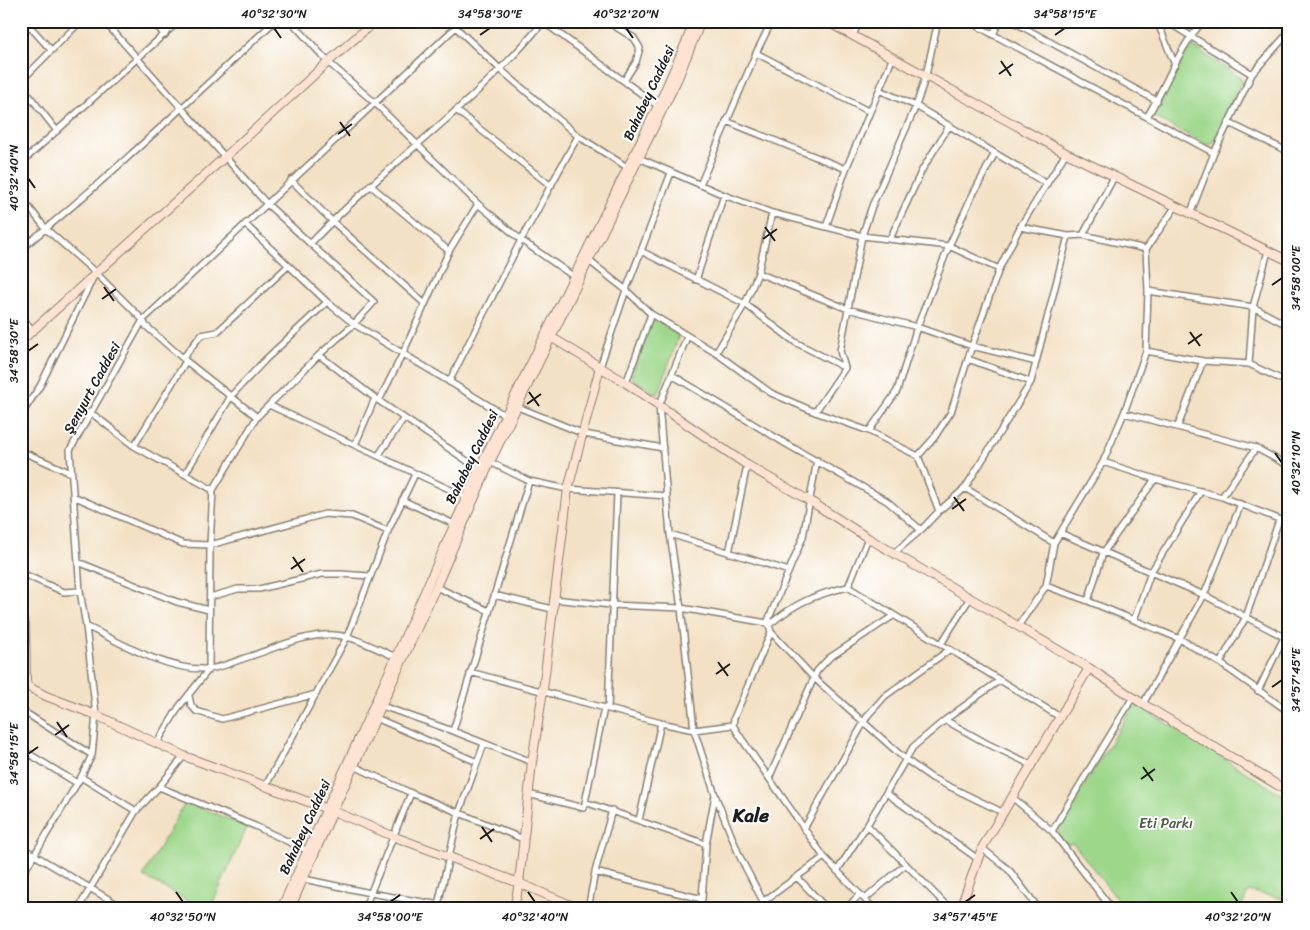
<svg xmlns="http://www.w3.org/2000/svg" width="1310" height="930" font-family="Sriracha,sans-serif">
	<rect width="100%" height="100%" fill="#fff"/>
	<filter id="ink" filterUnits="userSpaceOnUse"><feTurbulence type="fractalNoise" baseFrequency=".02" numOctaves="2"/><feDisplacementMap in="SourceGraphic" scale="10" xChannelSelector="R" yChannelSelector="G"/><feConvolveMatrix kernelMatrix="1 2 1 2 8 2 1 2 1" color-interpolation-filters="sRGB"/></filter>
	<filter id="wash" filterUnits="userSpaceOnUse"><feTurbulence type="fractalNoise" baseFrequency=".0096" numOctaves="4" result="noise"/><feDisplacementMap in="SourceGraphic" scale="20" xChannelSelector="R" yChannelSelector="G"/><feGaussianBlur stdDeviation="1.12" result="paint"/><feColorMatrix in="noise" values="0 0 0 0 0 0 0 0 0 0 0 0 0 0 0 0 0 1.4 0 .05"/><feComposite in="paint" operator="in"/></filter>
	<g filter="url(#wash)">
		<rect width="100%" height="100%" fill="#f3e1c5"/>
		<!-- green -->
		<path fill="#9dd78a" stroke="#5c7a53" d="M1190,45L1239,76L1242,80L1214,143L1210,145L1205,144L1152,116Z
			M653,318L679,335L658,395L631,377Z
			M1139,706L1289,799V900L1248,891L1241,909H1125L1073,843L1067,845L1058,834L1061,823L1132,708Z
			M185,803H189L247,827L210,909H202L143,876Z"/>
	</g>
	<g filter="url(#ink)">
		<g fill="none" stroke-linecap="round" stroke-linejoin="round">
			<defs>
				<path id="street" d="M25,21L51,50
					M104,21L267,204L374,302L354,324L319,355L257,417L213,490L210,545L209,669L179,707L157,743
					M152,21L165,35
					M291,21L328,62L375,103L478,204L521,240L573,276
					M449,21L500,69L578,136L627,167
					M542,21L658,106
					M606,21L634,38L640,48L636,62L624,81
					M968,21L1214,153
					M1012,21L1157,101
					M1157,21L1175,65
					M1166,21L1252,74
					M853,35L860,21
					M993,35L999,21
					M756,53L870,112
					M21,81L81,21
					M21,85L57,131
					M879,90L916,106L1047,184
					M456,110L551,186
					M1147,117C1166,86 1178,49 1203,21
					M726,121L846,169
					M1229,123L1289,152
					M639,158L724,195L772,213L862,236L949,246L999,269
					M21,163L179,21
					M291,180L332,221L425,304
					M370,185L449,251
					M700,185L756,53L772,21
					M21,197L46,229L96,273L143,320L146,326L186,361L257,417
					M1191,212L1214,153L1252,74L1289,32
					M245,224L327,302L354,324L506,416
					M826,227L846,169L893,57
					M1020,227L1068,236L1083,235L1146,249
					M1083,235L1114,177
					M890,239L922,170L949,126
					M310,244C384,166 476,104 544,21
					M21,249C109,178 192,98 275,21
					M641,251L745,304L795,342L845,368
					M588,260L626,290L651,314L716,353L771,393L815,412L869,431L918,456L939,511
					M758,273L848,309L917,327L972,346L1036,362
					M696,280L724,195
					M1148,291L1253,307L1289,326
					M21,316L33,331
					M687,337L659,406L670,534L681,608L694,730L715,795L740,857L767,909
					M1146,351L1203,361L1249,364L1289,383
					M716,353L745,304L758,273L772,213
					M319,355L379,401L479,469
					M183,358L201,335L217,332L288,266
					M968,359L1031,382
					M1249,364L1253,307L1268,251
					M600,367L626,290L671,173
					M672,375L788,445L887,501L921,530
					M449,382L521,240L578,136
					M626,383L651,314
					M379,401L403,353L449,251L478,204
					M269,405L466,497
					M518,407L584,434L663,448
					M90,412L134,446L213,490
					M815,412L845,368L840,351L862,236L872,206L916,106L926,75L938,21
					M1124,413L1256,448L1289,466
					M21,415L40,386L93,278
					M1178,426L1203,361
					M869,431L897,391L917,327L949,246L971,198L995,153
					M355,445L375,398
					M134,446L186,361
					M21,451L71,473
					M378,456L404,418
					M918,456L934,438L951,412L972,346L999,269L1020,227L1066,153
					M490,462L529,481L568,489L667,496
					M1103,462L1155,479L1222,497L1289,523
					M185,474L231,396L266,359L327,302
					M965,488L1054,543
					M73,496L183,544L210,545L325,514L352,516L388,531
					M1222,497L1256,448
					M402,500L454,524
					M1060,533L1204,595L1284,637
					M670,534L789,571
					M729,553L747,465
					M894,553L921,530L939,511L965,488L1031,382L1068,236
					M78,562L177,602L209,610
					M21,573L64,592L80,591
					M1046,586L1088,601L1180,639L1220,663L1289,712
					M436,587L489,611
					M848,587L868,538
					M494,595L552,609
					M210,597L238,589H259L322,574H340L370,576
					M553,599L611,605L681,608L767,623L769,625L771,632L813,677L905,759L932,778L1004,813
					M1088,601L1103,553L1155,479
					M1134,620L1151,572L1201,491
					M767,623L803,537L817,460
					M769,625C794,604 815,594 848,587L1060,717
					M86,626C121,643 167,671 207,669C219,669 238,660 251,656C275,648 310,632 335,635C356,637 377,649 396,657
					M1018,626L1046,586L1054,543L1103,462L1124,413L1146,351L1148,291L1146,249L1176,206
					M771,632L734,718L733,725L739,735L824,857L874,909
					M941,644L970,598
					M1220,663L1246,617L1279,520
					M470,672L661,723L694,730L733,725
					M1258,691L1289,627
					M189,696L191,705L196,711L222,719L316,694
					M1143,704L1204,595L1241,504
					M382,706L453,731L532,762
					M608,709L617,493
					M21,710L92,755
					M376,718L477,762
					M945,720L986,743L1032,765
					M453,731L529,481
					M21,749L77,783
					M354,766L411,793L523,839
					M81,777L136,811
					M769,778L817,671L829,658L893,616
					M266,785L347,637L388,531L415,474
					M159,787L255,826L308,851
					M886,793L978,859
					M528,794L584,808L604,708
					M1012,797L1052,831L1112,909
					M585,802L706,844
					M639,820L661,723
					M867,825L950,909
					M805,827L868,715L885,696L949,650
					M1052,831L1133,697
					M21,847L125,909
					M982,848L1009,870L1039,909
					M837,871L867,825L913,747L945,720L1000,680
					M595,872L702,899
					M21,877L81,777L92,755L96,715L86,626L80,591L70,450L143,320L456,27
					M797,877L827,909
					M304,879L370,893L464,909
					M865,899L906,864
					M764,901L824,857
					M438,905L459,813L484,744
					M78,909L136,811L159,787L184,756
					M364,909L411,793
					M588,909L595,872L612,810
					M699,909L702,899L706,844L715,795
					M846,909L860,894"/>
				<path id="secondary" d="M826,21L1066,153L1289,261
					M551,337L626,383L747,465L810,501L868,538L1089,668L1143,704L1289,792
					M21,341L226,156L328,62L375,21
					M21,616L25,625L26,680L27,686L46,696L96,715L184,756L333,811L395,837L519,883L580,909
					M281,909L396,657L479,469L658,106L687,40L694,21
					M290,909L333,811L436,587L490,462L678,78L701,21
					M514,909L519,883L532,762L543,690L568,489L600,367
					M960,909L982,848L1089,668"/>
			</defs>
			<!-- street casing -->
			<use href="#street" stroke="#887e70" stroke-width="8"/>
			<!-- secondary casing -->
			<use href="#secondary" stroke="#887e70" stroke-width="10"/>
			<!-- street -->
			<use href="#street" stroke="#fff" stroke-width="5"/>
			<!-- secondary -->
			<use href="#secondary" stroke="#fee3d2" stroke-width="8"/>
		</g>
	</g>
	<!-- ticks -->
	<path fill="none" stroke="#1c1c1c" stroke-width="2" d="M274,28L281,38M626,28L633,38M480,35L490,28M1055,35L1065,28M1001,61L1011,76M999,74L1013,64M340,122L350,136M338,134L352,124M28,178L35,188M765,227L775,241M763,239L777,229M1272,285L1282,278M104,287L114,301M102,299L116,289M1190,332L1200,346M1188,344L1202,334M28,351L38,344M529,392L539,406M527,404L541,394M1275,453L1282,463M954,497L964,511M952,509L966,499M293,557L303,572M291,569L305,559M718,662L728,676M716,674L730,664M1272,687L1282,680M57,722L67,737M55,735L69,725M28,754L38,747M1143,767L1153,781M1141,779L1155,769M482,827L492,842M480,839L494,829M176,892L183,902M528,892L535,902M1231,892L1238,902M390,902L400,895M965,902L975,895"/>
	<g text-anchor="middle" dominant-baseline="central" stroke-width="4" stroke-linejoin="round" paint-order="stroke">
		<!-- street labels -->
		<g font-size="14" fill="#1c1c1c" stroke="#fff">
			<text transform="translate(649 93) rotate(-65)">Bahabey Caddesi</text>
			<text transform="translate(92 388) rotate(-61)">Şenyurt Caddesi</text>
			<text transform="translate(472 457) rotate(-64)">Bahabey Caddesi</text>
			<text transform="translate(305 827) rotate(-65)">Bahabey Caddesi</text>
		</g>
		<!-- park labels -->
		<g font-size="14" fill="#495d42" stroke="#fff">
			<text x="1166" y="823">Eti Parkı</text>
		</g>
		<!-- district labels -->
		<g font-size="19" font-weight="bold" fill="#1c1c1c" stroke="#fff">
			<text x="751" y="815">Kale</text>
		</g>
	</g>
	<!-- margin -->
	<rect width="1310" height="930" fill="none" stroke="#fff" stroke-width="55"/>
	<rect x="28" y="28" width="1254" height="874" fill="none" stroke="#1c1c1c" stroke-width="2"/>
	<g font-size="12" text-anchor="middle" fill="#1c1c1c">
		<text x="274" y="18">40°32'30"N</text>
		<text x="490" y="18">34°58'30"E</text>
		<text x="626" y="18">40°32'20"N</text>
		<text x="1065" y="18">34°58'15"E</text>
		<text transform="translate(14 178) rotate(-90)" y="4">40°32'40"N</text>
		<text transform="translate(1296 278) rotate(-90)" y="4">34°58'00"E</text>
		<text transform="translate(14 351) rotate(-90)" y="4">34°58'30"E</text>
		<text transform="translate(1296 463) rotate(-90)" y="4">40°32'10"N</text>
		<text transform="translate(1296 680) rotate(-90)" y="4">34°57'45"E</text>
		<text transform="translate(14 754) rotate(-90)" y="4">34°58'15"E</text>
		<text x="183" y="921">40°32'50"N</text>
		<text x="390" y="921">34°58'00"E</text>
		<text x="535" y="921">40°32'40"N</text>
		<text x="965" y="921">34°57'45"E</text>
		<text x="1238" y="921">40°32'20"N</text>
	</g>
</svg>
